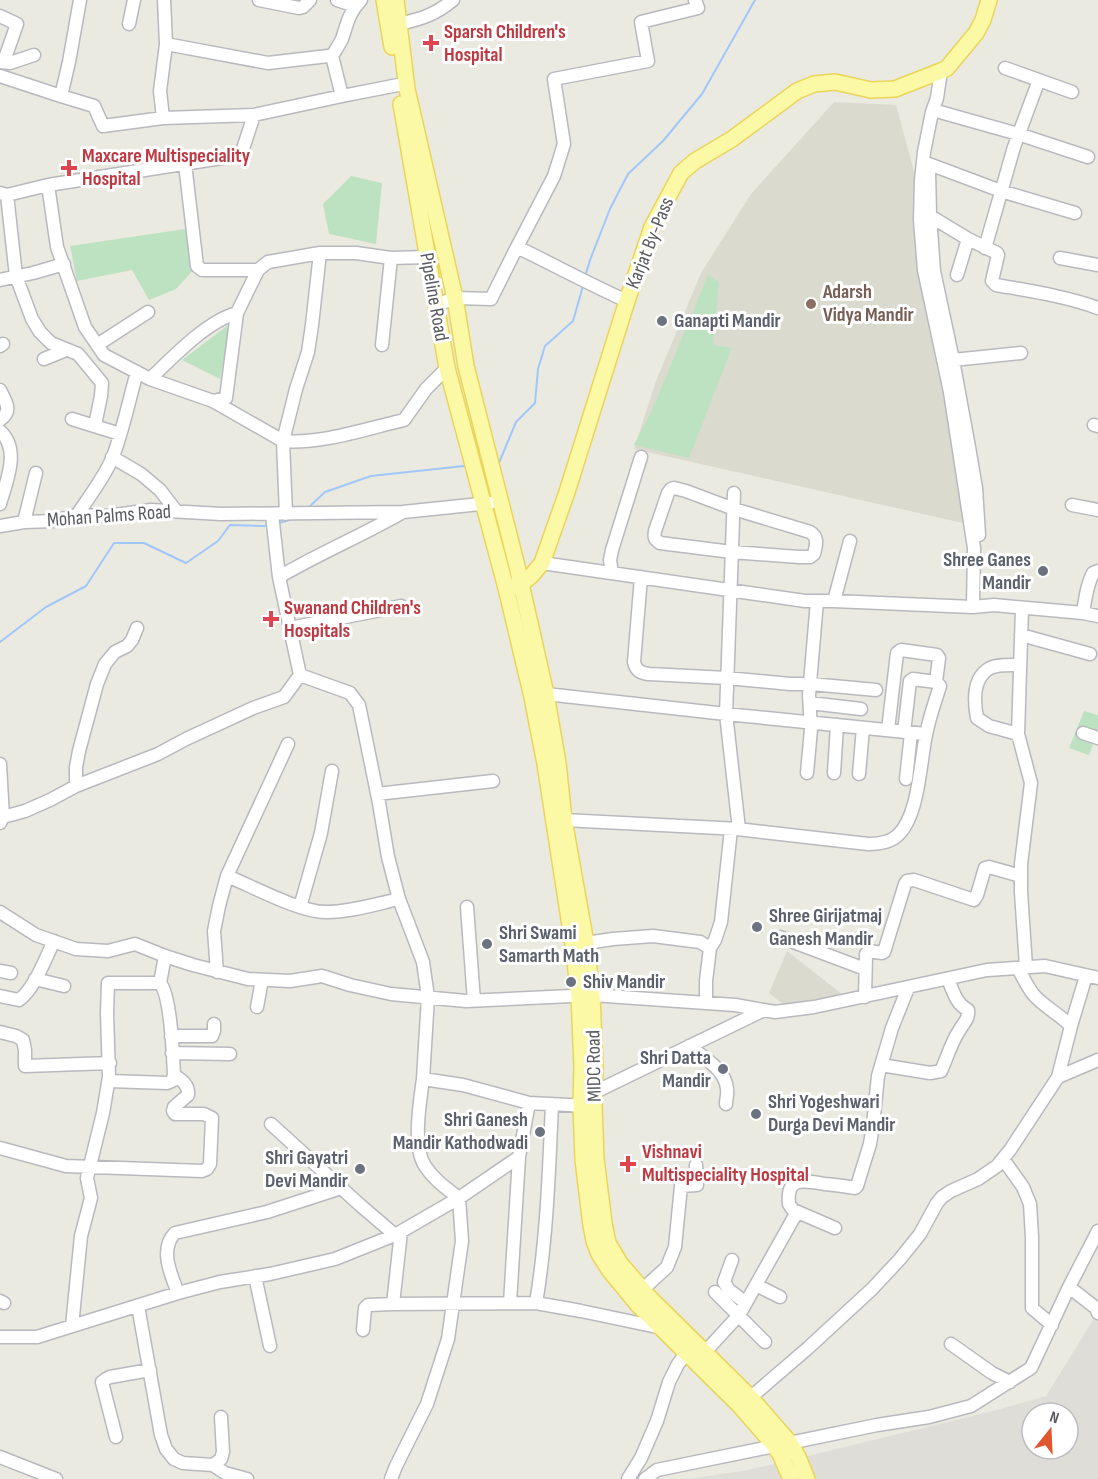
<svg xmlns="http://www.w3.org/2000/svg" width="1098" height="1479" font-family="'Sofia Sans Condensed',sans-serif">
	<rect width="100%" height="100%" fill="#ebeae0"/>
	<!-- industrial -->
	<path fill="#dfddd8" fill-rule="evenodd" d="M1098,1316V1479H688L748,1470L812,1455L997,1410L1046,1396L1095,1317ZM1032,1413H1068V1449H1032Z"/>
	<!-- education -->
	<path fill="#dbdace" d="M834,102L896,105L924,208L937,335L963,523L634,449L656,381L701,273L751,194Z
		M787,951L847,998L790,1010L769,993Z"/>
	<!-- green -->
	<path fill="#bde2c2" d="M351,176L382,183L376,244L329,234L323,204Z
		M192,228L195,268L176,289L149,300L132,270L77,281L70,246Z
		M708,275L719,282L713,345L732,348L689,458L634,445L653,408Z
		M231,323L220,379L182,360Z
		M1084,711L1098,715V730L1089,755L1069,748Z"/>
	<g fill="none" stroke-linecap="round" stroke-linejoin="round">
		<!-- stream -->
		<path stroke="#a0c7fb" stroke-width="2" d="M585,277L590,260L610,209L628,174L663,141L702,94L755,0
			M499,463L516,422L535,403L538,369L545,346L573,321L583,286
			M307,509L325,492L371,476L464,466
			M279,523L293,519
			M0,642L46,607L86,586L114,543H144L186,563L218,541L230,525L264,526L270,524"/>
		<defs>
			<path id="minor" d="M80,0L69,62L61,96L94,106L103,126L163,118L254,115
				M164,0L166,44
				M259,0L299,8L303,7L310,0
				M337,0L355,6
				M0,16L17,24L5,58L0,62
				M129,24L134,0
				M399,24C421,19 435,15 453,0
				M332,56C335,51 339,45 342,39C348,22 348,14 361,0
				M1,62L10,63L34,55
				M1005,68L1072,92
				M941,71L937,98L932,112L924,152L921,180L920,220L924,270L950,392L974,548L973,607
				M0,76L61,96
				M940,112L1018,134L1088,157
				M163,118L160,91L166,44L268,63L328,56H332L342,96
				M185,164L197,266L202,270H258
				M929,164L1001,191L1075,213
				M929,169L930,216L934,271L953,360L969,447L976,488L979,535
				M48,185L57,247L85,327L104,355L150,379L213,401L283,441C323,444 365,429 404,420L426,389L447,368
				M0,193L7,195L48,185L241,155L254,115L342,96L398,85
				M7,195L16,276L32,319L40,332L51,343L78,354L102,383L101,396L95,425
				M925,216H930L968,239L997,253L998,255L992,281L996,285C1030,291 1065,296 1098,308
				M985,248L1014,147L1039,80
				M516,249L554,176L564,144L554,79L648,61L641,22L698,8L695,0
				M1060,258L1098,265
				M957,275L968,239
				M0,280L33,273L64,264
				M436,305L455,298L491,299L516,249H521C556,266 591,285 627,301
				M97,345L148,312
				M382,345L391,258
				M0,346L3,344
				M44,359L66,350
				M953,360L1021,353
				M150,379C173,357 207,321 237,313L258,270L268,262L320,253H356L391,258L427,257
				M0,390C6,403 13,410 0,420
				M213,401L226,398L237,313
				M72,419L120,434
				M1094,425L1098,426
				M0,431C21,450 6,482 0,504
				M112,457L141,474L160,490L176,511
				M674,488L686,491L734,509L810,532C819,537 816,546 814,554L810,557H799L732,552L660,543C654,539 654,537 655,531L668,493L671,489Z
				M1072,505L1098,510
				M403,512C363,535 320,553 279,577L300,675L350,693L359,705L379,803L388,857L399,899L423,962L428,997L423,1079
				M272,514L279,577
				M286,514L283,441L296,389L308,352L312,325L320,253
				M77,515C89,497 103,479 112,459C123,431 129,400 137,372
				M24,522L36,473
				M0,526L24,522L54,521L77,515L107,516L151,510L221,514L403,512L490,503
				M542,563L805,601H834L973,607L994,605L1083,613L1098,616
				M612,573L610,560L612,550L641,457
				M641,577L634,662C636,671 641,673 649,674L727,678L790,684H811L876,690
				M834,601L850,541
				M1022,608L1018,734L1031,783L1021,864V892L1026,967
				M1083,613C1085,599 1087,585 1093,573L1098,571
				M290,628L401,606
				M1021,635L1090,654
				M546,694L726,714L926,734
				M810,703L861,709
				M888,730L897,653L901,650L937,655L939,658L936,682L913,679L910,681L904,732
				M1083,733L1098,738
				M1018,734L989,726L977,718C974,702 972,678 990,668C998,664 1010,665 1020,665
				M0,764L3,817L0,819
				M807,773L811,729L809,695L817,601
				M834,773L837,725
				M859,774L863,728
				M906,779L911,733
				M76,786V767L79,751L97,684L105,664L115,652L127,646L132,640L137,628
				M377,794L493,781
				M564,820L739,829L726,714L734,493
				M0,823L3,817L25,811L50,800L76,786L158,754L186,739L253,708L284,697L300,675
				M737,829L868,844C878,844 890,843 898,835C919,815 920,763 926,735C929,718 935,702 940,686L936,682
				M227,876L288,744
				M300,907L321,833L332,771
				M467,907L474,1001
				M0,912L36,935L76,949L108,951L135,944L165,956L193,965L248,979L290,981L322,976L350,985L391,994L466,1001L592,995L735,1005L775,1012L814,1007L987,970L1045,966L1098,978
				M780,937L865,969
				M586,943L613,939L653,936L700,942L710,948L706,981V1003
				M710,948L715,940L721,922L731,829
				M1018,968C1022,976 1027,986 1033,994C1043,1006 1059,1014 1071,1026
				M0,971L11,973
				M217,972L214,931L219,906L227,876C252,886 301,913 327,912C351,912 376,904 399,899
				M35,979L64,986
				M0,996L19,1000C35,988 45,959 54,941
				M865,997L866,954L869,951L882,953L884,952L905,884L907,881L914,880L974,900L977,895L985,868L989,867L1021,876
				M257,1007L262,980
				M0,1032L16,1036L23,1040L25,1050V1066L110,1063
				M171,1036H212L214,1031V1024
				M689,1046C703,1057 726,1070 727,1089C728,1094 726,1099 726,1104
				M172,1053L230,1054
				M881,1065L930,1073L941,1071C947,1058 951,1043 959,1031C963,1023 969,1020 968,1010C956,1004 953,991 948,979
				M1058,1077L1071,1026L1086,976
				M109,1081L167,1083L172,1081L174,1075C173,1055 171,996 160,983
				M595,1092L764,1010
				M271,1124L360,1205L395,1235
				M0,1148L66,1166L202,1171L207,1169L210,1164L212,1118L204,1114H175L173,1111L174,1107L188,1095C189,1085 182,1080 174,1075
				M1003,1159L1023,1187L1030,1204L1032,1237V1308L1052,1325
				M835,1228L793,1210L789,1204C786,1175 805,1181 825,1184C835,1185 845,1186 855,1188L857,1186L870,1144L873,1125L878,1076L892,1028L908,988
				M401,1232L393,1304L536,1303L581,1311L662,1328
				M732,1260L724,1282L729,1290L746,1303
				M255,1276L270,1346
				M756,1285L780,1297
				M1069,1287L1096,1308L1098,1313
				M642,1290L667,1267L675,1247L681,1186L697,1185L696,1165
				M715,1292L765,1342
				M178,1293C171,1275 159,1249 175,1233L267,1212L341,1188
				M0,1301L4,1303
				M510,1303L519,1157
				M536,1303C547,1237 549,1171 552,1104
				M138,1306L161,1435L166,1449L174,1459L183,1463L213,1465L225,1473L247,1479
				M72,1326L81,1236L91,1198L87,1178L103,1113L109,1077L107,1013L108,983H160L165,956
				M363,1330L365,1308L368,1305L393,1304
				M0,1337H37L178,1293L220,1282L270,1274L335,1259L395,1235L459,1198C446,1188 434,1180 425,1166C412,1146 420,1102 423,1079L463,1085L529,1103L588,1106
				M951,1344L992,1373L1010,1382
				M705,1352L739,1315L797,1212
				M744,1403L808,1348L872,1289L900,1259L920,1234L937,1203L942,1197L951,1191L978,1179L997,1166L1010,1150L1058,1077L1098,1060
				M116,1437L102,1382L106,1379L110,1377L150,1370
				M0,1457L56,1479
				M213,1465L221,1459L223,1452L221,1417
				M391,1479L396,1466L427,1404L448,1339L462,1241L459,1198L519,1157L529,1103
				M628,1479L641,1458L657,1421L669,1382L678,1364L692,1346
				M645,1479L657,1470L877,1425L929,1417L971,1406L1031,1368L1069,1287L1098,1231"/>
			<path id="major" d="M384,0L392,47
				M396,0L407,89L455,298L466,366L517,566L546,694L558,763L564,820L586,943L592,995L595,1066L594,1106L596,1159L604,1223L608,1243L620,1263L648,1296L750,1397L790,1443L798,1457L807,1479
				M401,104L447,368L506,588L532,697L545,764L573,945L579,996L582,1066L581,1106L583,1160L591,1225L594,1241L599,1254L610,1271L638,1305L740,1406L774,1445L780,1454L791,1479
				M512,587L520,585L532,575L542,563L567,492L627,301L652,227L681,173L695,161L732,139L797,91L814,84L835,82L871,90L895,89L941,71L947,68L976,33L983,20L989,0"/>
		</defs>
		<!-- minor casing -->
		<use href="#minor" stroke="#b8b9be" stroke-width="15"/>
		<!-- major casing -->
		<use href="#major" stroke="#ead55a" stroke-width="18"/>
		<!-- minor -->
		<use href="#minor" stroke="#fff" stroke-width="12"/>
		<!-- major -->
		<use href="#major" stroke="#fbf9a5" stroke-width="15"/>
	</g>
	<!-- markers -->
	<g fill="#e0444e" stroke="#fff" stroke-width="2">
		<path d="M428 34h6v6h6v6h-6v6h-6v-6h-6v-6h6z"/>
		<path d="M66 159h6v6h6v6h-6v6h-6v-6h-6v-6h6z"/>
		<path d="M268 610h6v6h6v6h-6v6h-6v-6h-6v-6h6z"/>
		<path d="M625 1155h6v6h6v6h-6v6h-6v-6h-6v-6h6z"/>
	</g>
	<circle fill="#8d6e63" stroke="#fff" stroke-width="2" cx="811" cy="304" r="6"/>
	<g fill="#6b7280" stroke="#fff" stroke-width="2">
		<circle cx="662" cy="321" r="6"/>
		<circle cx="1043" cy="571" r="6"/>
		<circle cx="757" cy="927" r="6"/>
		<circle cx="487" cy="944" r="6"/>
		<circle cx="571" cy="982" r="6"/>
		<circle cx="723" cy="1069" r="6"/>
		<circle cx="756" cy="1114" r="6"/>
		<circle cx="540" cy="1132" r="6"/>
		<circle cx="360" cy="1169" r="6"/>
	</g>
	<g text-anchor="middle" dominant-baseline="central" stroke-width="6" stroke-linejoin="round" paint-order="stroke">
		<!-- health labels -->
		<g font-size="20" font-weight="bold" fill="#be3a42" stroke="#fff" text-anchor="start">
			<text x="444" y="32">Sparsh Children's<tspan x="444" dy="23">Hospital</tspan></text>
			<text x="82" y="156">Maxcare Multispeciality<tspan x="82" dy="23">Hospital</tspan></text>
			<text x="284" y="608">Swanand Children's<tspan x="284" dy="23">Hospitals</tspan></text>
			<text x="642" y="1152">Vishnavi<tspan x="642" dy="23">Multispeciality Hospital</tspan></text>
		</g>
		<!-- street labels -->
		<g font-size="20" fill="#595b60" stroke="#fff">
			<text transform="translate(650 243) rotate(-68)">Karjat By-Pass</text>
			<text transform="translate(434 297) rotate(80)">Pipeline Road</text>
			<text transform="translate(109 516) rotate(-4)">Mohan Palms Road</text>
			<text transform="translate(594 1066) rotate(-91)">MIDC Road</text>
		</g>
		<!-- education labels -->
		<g font-size="20" font-weight="bold" fill="#785e54" stroke="#fff" text-anchor="start">
			<text x="823" y="292">Adarsh<tspan x="823" dy="23">Vidya Mandir</tspan></text>
		</g>
		<!-- worship labels -->
		<g font-size="20" font-weight="bold" fill="#5b616d" stroke="#fff" text-anchor="start">
			<text x="674" y="321">Ganapti Mandir</text>
			<text x="1031" y="560" text-anchor="end">Shree Ganes<tspan x="1031" dy="23">Mandir</tspan></text>
			<text x="769" y="916">Shree Girijatmaj<tspan x="769" dy="23">Ganesh Mandir</tspan></text>
			<text x="499" y="933">Shri Swami<tspan x="499" dy="23">Samarth Math</tspan></text>
			<text x="583" y="982">Shiv Mandir</text>
			<text x="711" y="1058" text-anchor="end">Shri Datta<tspan x="711" dy="23">Mandir</tspan></text>
			<text x="768" y="1102">Shri Yogeshwari<tspan x="768" dy="23">Durga Devi Mandir</tspan></text>
			<text x="528" y="1120" text-anchor="end">Shri Ganesh<tspan x="528" dy="23">Mandir Kathodwadi</tspan></text>
			<text x="348" y="1158" text-anchor="end">Shri Gayatri<tspan x="348" dy="23">Devi Mandir</tspan></text>
		</g>
	</g>
	<!-- north arrow -->
	<g transform="translate(1050 1431) rotate(18)"><circle r="28" fill="#ffffff" stroke="#bdbdbf" stroke-width="1.5"/>
	<path d="M0-4.5L10 22L0 15L-10 22Z" fill="#e05631"/>
	<text y="-9" font-size="16" font-weight="bold" text-anchor="middle" fill="#595b60">N</text>
	</g>
</svg>
